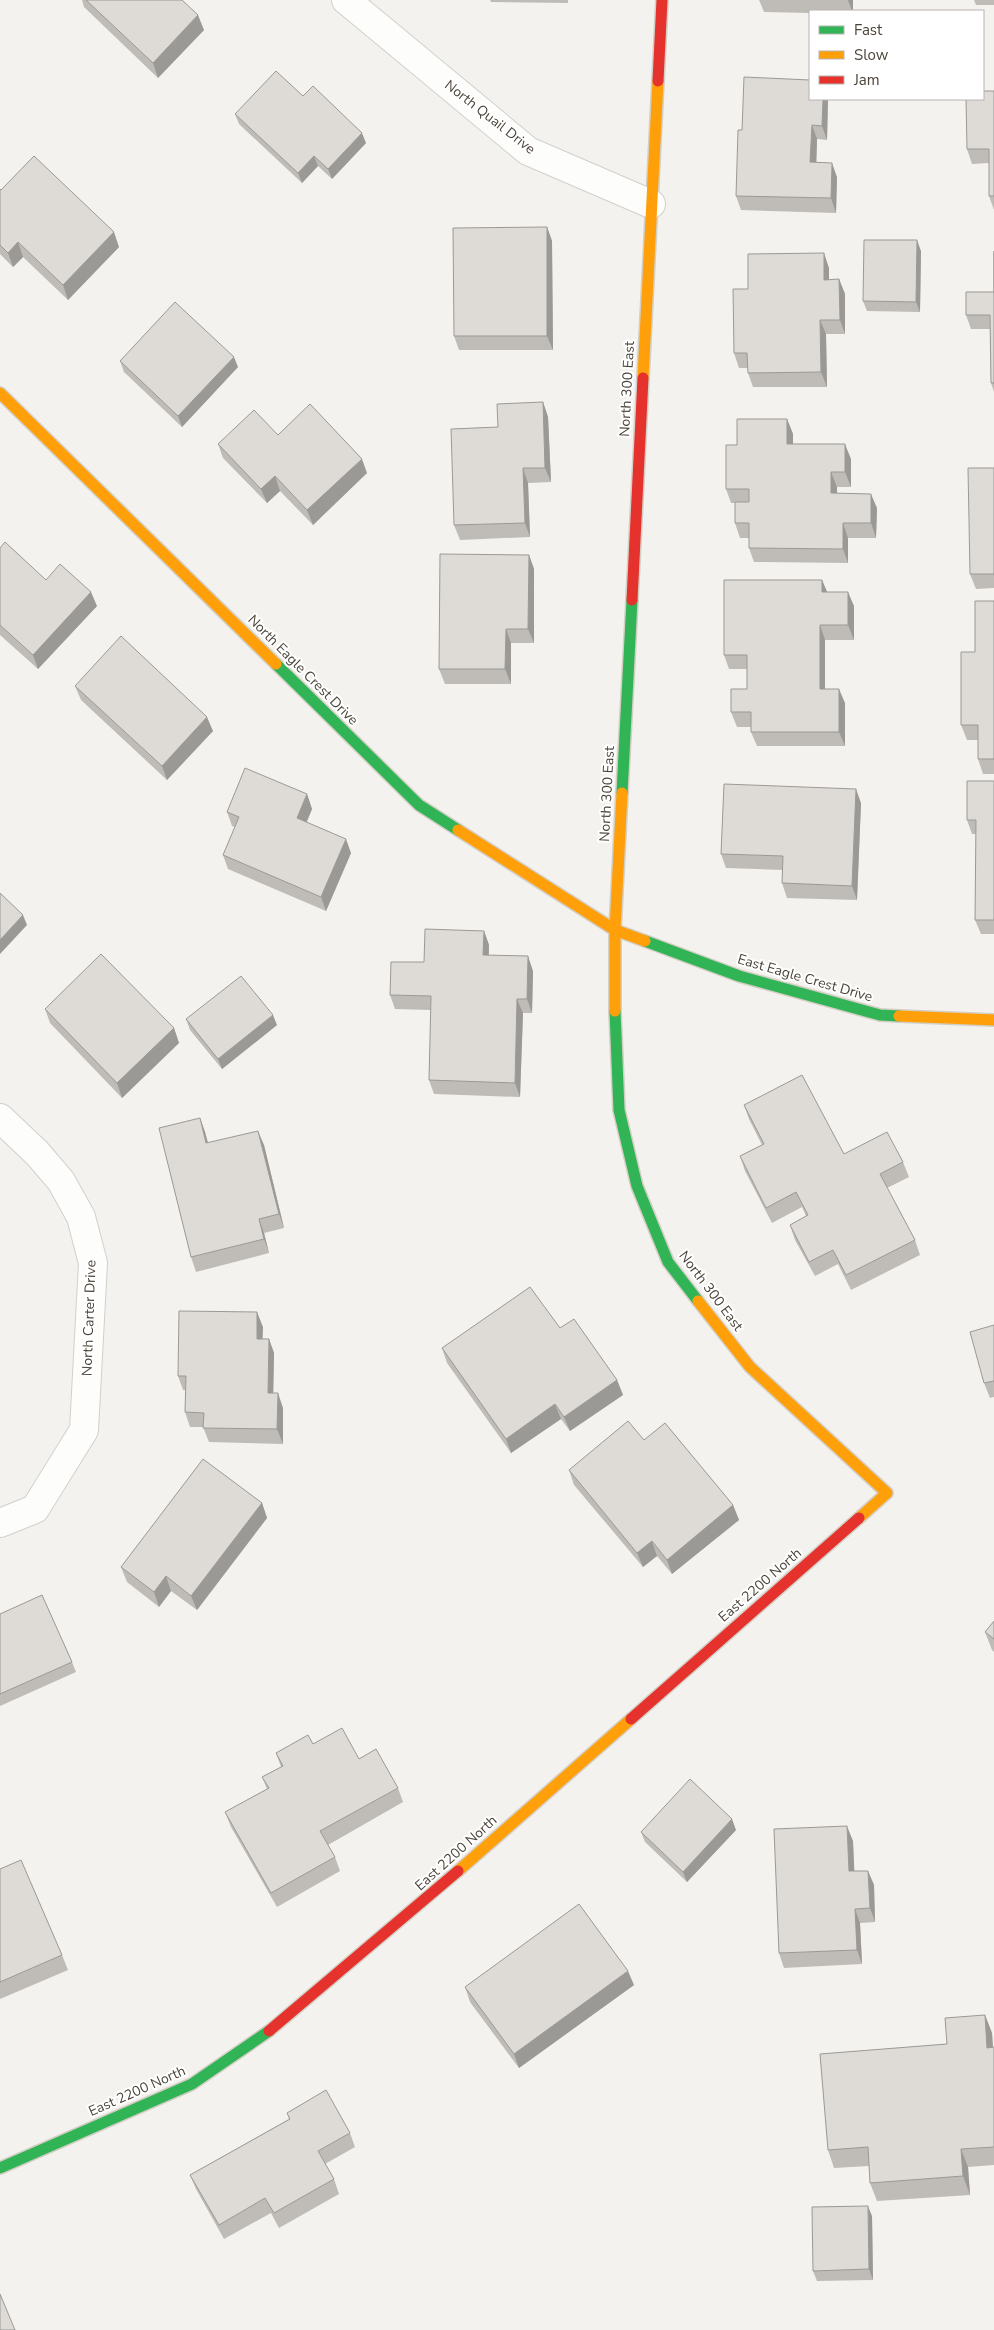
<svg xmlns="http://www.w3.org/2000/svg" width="994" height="2330" font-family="'Nunito Sans',sans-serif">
	<rect width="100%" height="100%" fill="#f4f2ee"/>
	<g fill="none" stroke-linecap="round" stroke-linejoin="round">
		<defs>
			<path id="street" d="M346,0L528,151L651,204
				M0,1118L37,1153L61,1181L81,1217L93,1263L84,1430L35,1509L0,1523"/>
			<path id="fast" d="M276,664L419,805L458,830
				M622,793L632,600
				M645,941L739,976L880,1015L899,1016
				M615,1011L619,1110L637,1186L668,1262L698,1301
				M0,2168L192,2084L269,2031"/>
			<path id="slow" d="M643,378L658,81
				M0,393L276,664
				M458,830L615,930L645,941
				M615,1011V930L622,793
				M899,1016L994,1020
				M698,1301L750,1367L887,1493L859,1518
				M458,1871L631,1719"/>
			<path id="jam" d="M658,81L662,0
				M632,600L643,378
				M631,1719L859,1518
				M269,2031L458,1871"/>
		</defs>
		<!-- street casing -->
		<use href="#street" stroke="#d2d0cb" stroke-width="30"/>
		<!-- fast casing -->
		<use href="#fast" stroke="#d3cfc5" stroke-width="14"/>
		<!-- slow casing -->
		<use href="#slow" stroke="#d3cfc5" stroke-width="14"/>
		<!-- jam casing -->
		<use href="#jam" stroke="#d3cfc5" stroke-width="14"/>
		<!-- street -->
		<use href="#street" stroke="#fdfdfc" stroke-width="28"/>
		<!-- fast -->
		<use href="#fast" stroke="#30b455" stroke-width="11"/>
		<!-- slow -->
		<use href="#slow" stroke="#ff9f0a" stroke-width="11"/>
		<!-- jam -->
		<use href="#jam" stroke="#e5322d" stroke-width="11"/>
	</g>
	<!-- wall -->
	<path fill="#bfbcb8" d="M82,0H182L204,30L158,78L84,7Z
		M490,0H568V3L491,2Z
		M759,0H853V11H810V13L764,12Z
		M974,0H994V5H976Z
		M994,91V210L989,196V163L972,164L967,149Z
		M303,96L366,143L332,179L318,166L302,183L239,124L235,114Z
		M810,99H828L827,140L817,139L816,162L837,177L836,213L741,210L736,196L742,130Z
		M0,189L1,190L119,247L68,300L23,257L13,267L0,254Z
		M547,227L552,241L553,350H459L454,336Z
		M921,251L920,312L867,311L863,301Z
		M994,251V392L991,383L990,329H971L966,315L994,292Z
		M829,268V280L839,279L845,294V334H826L827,387H753L748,373V368H739L734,353L748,289Z
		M120,361L238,367L182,427L124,372Z
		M543,402L548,417L551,482L528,483L530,537L460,540L454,525L498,427Z
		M787,419L793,434V444L851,459V487H837V493L877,508L876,538H848V563L754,562L749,548V538H740L735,523V503H731L726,489L737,445Z
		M278,435L367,473L313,525L280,491L267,503L223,458L218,444Z
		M994,468V588L976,589L970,574Z
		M0,548L46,580L97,606L38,669L0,635Z
		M529,555L534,569V643H511V684H445L439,669Z
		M822,580L827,592L854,606V640H825V689L845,703V746H757L751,732V727H737L731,712L747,689V669H729L724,655Z
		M994,601V774H983L978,759V740H967L961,725L975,652Z
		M75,686L213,731L167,780L81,700Z
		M994,781V934H981L975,920L976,834H972L967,820Z
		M307,794L312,809L307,822L351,853L326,911L228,869L223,855L235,827L232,826L227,812Z
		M861,803L857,900L787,898L782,883V870L726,868L721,854Z
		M484,931L489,945V955L533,971L532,1013H523L520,1097L434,1094L429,1080L431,1010L395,1009L390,995L424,962Z
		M45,1009L174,1028L179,1043L122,1098L50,1023Z
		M186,1019L277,1025L222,1069L190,1030Z
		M744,1105L844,1154L903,1162L909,1177L887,1188L915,1240L920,1255L851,1290L838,1264L815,1276L795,1240L790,1225L806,1216L802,1207L772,1223L745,1171L740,1156L762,1145L749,1119Z
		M200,1118L205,1132L208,1143L264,1145L284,1228L264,1233L269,1253L196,1272L191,1257Z
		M994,1325V1397L990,1398L984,1383Z
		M263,1327L262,1339H269L274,1353L273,1393L283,1408V1444L209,1442L203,1427H190L185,1412L186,1390H183L178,1376Z
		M560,1328L617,1380L623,1395L570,1431L561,1419L511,1453L447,1363L442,1348Z
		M569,1470L733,1505L739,1520L672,1574L657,1556L643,1567L574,1485Z
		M262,1503L267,1518L197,1610L171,1591L159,1607L127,1582L121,1567Z
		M0,1614L72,1662L76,1672L0,1706Z
		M994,1621V1652L992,1650L985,1632Z
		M313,1744L359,1759L398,1788L403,1802L328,1845L335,1857L340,1871L277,1907L231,1827L225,1812L267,1789L262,1777L281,1767L276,1753Z
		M736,1830L687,1882L645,1842L641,1832Z
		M853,1841L854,1871H868L874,1885L875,1922L860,1923L862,1964L784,1968L779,1953Z
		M0,1869L62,1955L68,1970L0,1999Z
		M634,1985L519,2068L470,2002L465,1987Z
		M985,2015L992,2033L993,2047H994V2165L968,2167L970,2195L877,2201L870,2183L869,2166L834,2168L828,2150L947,2044Z
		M287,2113L350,2133L355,2147L325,2164L334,2179L339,2194L279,2228L271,2213L224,2239L196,2189L190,2175L289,2119Z
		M872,2216L873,2280L817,2281L813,2271Z"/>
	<!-- shaded-wall -->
	<path fill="#9b9996" d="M848,0H853V11H852Z
		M198,15L204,30L158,78L153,63Z
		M823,99H828L827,140L822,126Z
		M812,125L817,139L816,177L810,162Z
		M362,133L366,143L332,179L328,169Z
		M314,156L318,166L302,183L298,173Z
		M832,163L837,177L836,213L831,198Z
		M547,227L552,241L553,350L547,336Z
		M114,232L119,247L68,300L63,285Z
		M917,240L921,251L920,312L916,302Z
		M18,242L23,257L13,267L8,253Z
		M824,253L829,268V294L824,280Z
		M839,279L845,294V334L840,320Z
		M820,320L826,334L827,387L821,372Z
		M234,357L238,367L182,427L178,416Z
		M543,402L548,417L551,482L545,468Z
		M787,419L793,434V459L787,444Z
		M845,444L851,459V487L845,472Z
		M362,459L367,473L313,525L307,510Z
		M523,468L528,483L530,537L525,523Z
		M831,472L837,487V508L831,493Z
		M275,476L280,491L267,503L261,489Z
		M871,494L877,508L876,538L871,523Z
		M843,523L848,538V563L843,549Z
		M529,555L534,569V643L528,629Z
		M822,580L828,594L822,592Z
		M91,592L97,606L38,669L33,655Z
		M848,592L854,606V640L848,625Z
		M820,625L825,640V703L820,689Z
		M506,629L511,643V684L505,669Z
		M839,689L845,703V746L839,732Z
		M207,717L213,731L167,780L162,766Z
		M856,789L861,803L857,900L852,886Z
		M307,794L312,809L302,832L297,818Z
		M346,839L351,853L326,911L321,897Z
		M23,915L27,925L0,954V940Z
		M484,931L489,945L488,969L483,955Z
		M528,956L533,971L532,1013L527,999Z
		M517,999L523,1013L520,1097L515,1083Z
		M273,1015L277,1025L222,1069L218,1059Z
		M174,1028L179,1043L122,1098L117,1083Z
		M200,1118L205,1132L212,1158L206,1143Z
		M258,1131L264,1145L284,1228L279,1214Z
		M259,1219L264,1233L269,1253L264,1239Z
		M257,1312L263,1327L262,1353L257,1339Z
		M269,1339L274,1353L273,1408L268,1393Z
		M617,1380L623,1395L570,1431L564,1417Z
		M278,1393L283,1408V1444L277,1429Z
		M555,1404L561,1419L511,1453L506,1439Z
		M262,1503L267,1518L197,1610L191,1596Z
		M733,1505L739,1520L672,1574L667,1560Z
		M652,1541L657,1556L643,1567L637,1553Z
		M166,1576L171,1591L159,1607L154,1592Z
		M732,1819L736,1830L687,1882L683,1872Z
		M847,1826L853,1841L855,1886L849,1871Z
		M868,1871L874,1885L875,1922L870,1908Z
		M855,1909L860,1923L862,1964L857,1950Z
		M628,1971L634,1985L519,2068L514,2054Z
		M985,2015L992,2033L994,2066L987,2048Z
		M961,2149L968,2167L970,2195L963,2176Z
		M868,2206L872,2216L873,2280L869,2269Z"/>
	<!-- building -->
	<path fill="#dedbd6" stroke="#9b9996" d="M86,0H182L198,15L153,63Z
		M276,71L303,96L313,86L362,133L328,169L314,156L298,173L235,114Z
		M744,77L810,80V99H823L822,126L812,125L810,162L832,163L831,198L736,196L738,130H742Z
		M983,91H994V196H989V149H967L966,99H983Z
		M34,156L114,232L63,285L18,242L8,253L0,245V189L1,190Z
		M547,227V336H454L453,228Z
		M864,240H917L916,302L863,301Z
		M994,251V383H991L990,315H966V292H994Z
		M824,253V280L839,279L840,320H820L821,372L748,373L747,353H734L733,289H748V254Z
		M175,302L234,357L178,416L120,361Z
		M543,402L545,468H523L525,523L454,525L451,429L498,427L497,404Z
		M310,404L362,459L307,510L275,476L261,489L218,444L254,410L278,435Z
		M737,419H787V444H845V472H831V493L871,494V523H843V549L749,548V523H735V502H749V489H726V445H737Z
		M968,468H994V574H970Z
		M5,542L46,580L60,564L91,592L33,655L0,625V548Z
		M440,554L529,555L528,629H506L505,669H439Z
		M724,580H822V592H848V625H820V689H839V732H751V712H731V689H747V655H724Z
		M975,601H994V759H978V725H961V652H975Z
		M121,636L207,717L162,766L75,686Z
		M245,768L307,794L297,818L346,839L321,897L223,855L239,817L227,812Z
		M967,781H994V920H975L976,820H967Z
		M724,784L856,789L852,886L782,883L783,856L721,854Z
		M0,893L23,915L0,940Z
		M425,929L484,931L483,955L528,956L527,999H517L515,1083L429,1080L431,996L390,995L391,962H424Z
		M101,954L174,1028L117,1083L45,1009Z
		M241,976L273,1015L218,1059L186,1019Z
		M802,1075L844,1154L887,1132L903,1162L880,1174L915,1240L846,1275L833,1250L809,1262L790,1225L808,1215L796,1192L766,1208L740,1156L764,1144L744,1105Z
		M200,1118L206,1143L258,1131L279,1214L259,1219L264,1239L191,1257L159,1128Z
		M530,1287L560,1328L574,1319L617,1380L564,1417L555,1404L506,1439L442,1348Z
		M179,1311L257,1312V1339H269L268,1393H278L277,1429L203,1428L204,1413L185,1412L186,1376H178Z
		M994,1325V1381L984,1383L970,1332Z
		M628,1421L644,1440L665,1423L733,1505L667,1560L652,1541L637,1553L569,1470Z
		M203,1459L262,1503L191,1596L166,1576L154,1592L121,1567Z
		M42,1595L72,1662L0,1694V1614Z
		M994,1621V1639L985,1632Z
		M342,1728L359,1759L376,1749L398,1788L320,1831L335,1857L271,1893L225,1812L269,1788L262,1777L283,1766L276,1753L308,1735L313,1744Z
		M690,1779L732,1819L683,1872L641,1832Z
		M847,1826L849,1871H868L870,1908L855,1909L857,1950L779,1953L774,1829Z
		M21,1860L62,1955L0,1982V1869Z
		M579,1904L628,1971L514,2054L465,1987Z
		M985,2015L987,2048L994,2047V2147L961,2149L963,2176L870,2183L868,2147L828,2150L820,2054L947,2044L945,2018Z
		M326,2090L350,2133L318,2151L334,2179L274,2213L265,2198L219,2225L190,2175L290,2119L287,2113Z
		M868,2206L869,2269L813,2271L812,2207Z
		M0,2294L15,2330H0Z"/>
	<g text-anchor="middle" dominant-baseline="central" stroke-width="4" stroke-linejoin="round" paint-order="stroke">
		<!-- street labels -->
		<g font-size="14" fill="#4b4439" stroke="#fff">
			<text transform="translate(490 117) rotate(38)">North Quail Drive</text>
			<text transform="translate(627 389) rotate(-87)">North 300 East</text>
			<text transform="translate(303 670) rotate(45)">North Eagle Crest Drive</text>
			<text transform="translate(607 794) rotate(-87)">North 300 East</text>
			<text transform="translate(805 978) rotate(16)">East Eagle Crest Drive</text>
			<text transform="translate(711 1291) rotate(53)">North 300 East</text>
			<text transform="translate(89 1318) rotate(-88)">North Carter Drive</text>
			<text transform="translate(760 1585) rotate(-41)">East 2200 North</text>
			<text transform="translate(456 1853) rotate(-42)">East 2200 North</text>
			<text transform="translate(137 2091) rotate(-24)">East 2200 North</text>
		</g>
	</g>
	<!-- legend -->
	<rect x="809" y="10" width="175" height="90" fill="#ffffff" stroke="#b7b4b0"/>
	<rect x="819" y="26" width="25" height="8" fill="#30b455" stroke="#b7b4b0"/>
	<text x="854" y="35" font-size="15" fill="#4b4439">Fast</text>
	<rect x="819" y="51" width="25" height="8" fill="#ff9f0a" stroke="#b7b4b0"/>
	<text x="854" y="60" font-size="15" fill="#4b4439">Slow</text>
	<rect x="819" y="76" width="25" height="8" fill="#e5322d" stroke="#b7b4b0"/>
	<text x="854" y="85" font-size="15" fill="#4b4439">Jam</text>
</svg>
